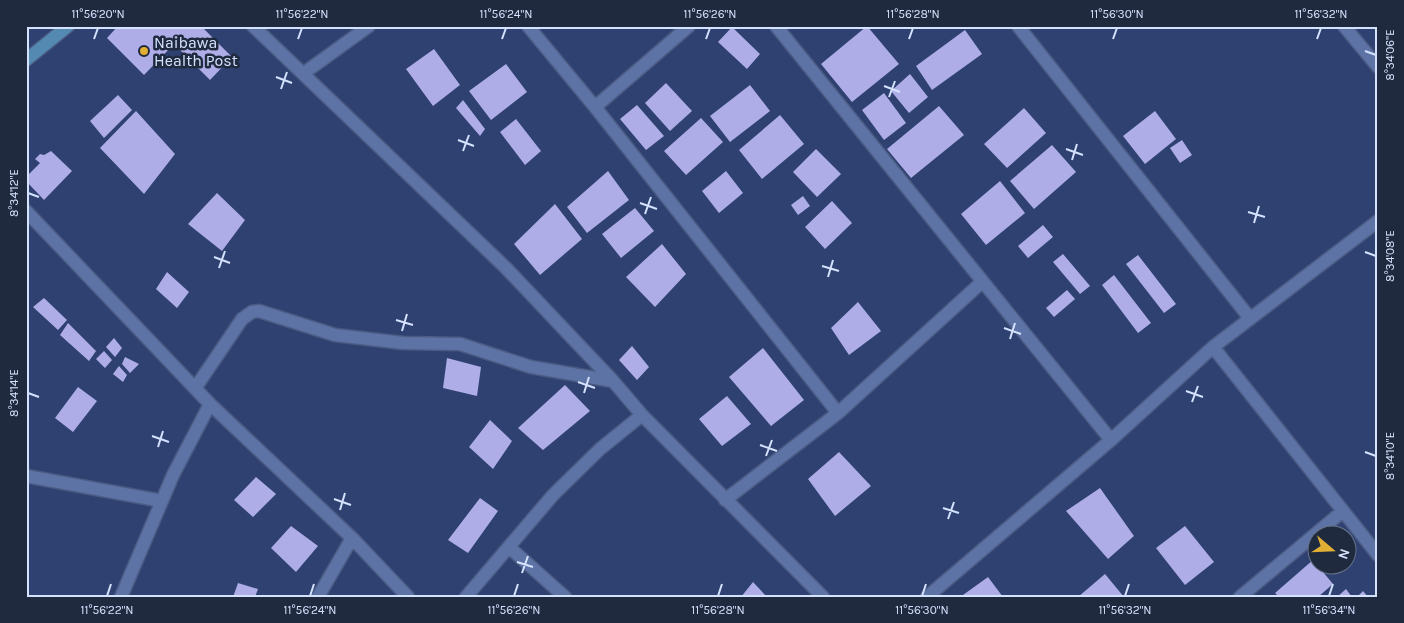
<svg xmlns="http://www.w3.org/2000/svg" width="1404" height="623" font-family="Karla,sans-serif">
	<rect width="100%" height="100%" fill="#2e4170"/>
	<!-- building -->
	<path fill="#afade7" d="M118,26H201L232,57L210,80L174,44L144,75L107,38Z
		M867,26L899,64L852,102L821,64Z
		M732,27L760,54L747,69L718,42Z
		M965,30L982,54L932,90L916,66Z
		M434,49L460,85L433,106L406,69Z
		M506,64L527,92L491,120L469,91Z
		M910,74L928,97L909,113L891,91Z
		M666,83L692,111L670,131L645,103Z
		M750,85L770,111L730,142L710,116Z
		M884,93L906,123L884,140L862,110Z
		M118,95L132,110L104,138L90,121Z
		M463,100L485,129L480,136L456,108Z
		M637,105L664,136L646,150L620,119Z
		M939,106L964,135L911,178L887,149Z
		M1024,108L1046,133L1007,168L984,144Z
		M136,111L175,154L144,194L100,148Z
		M1155,111L1176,139L1145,164L1123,136Z
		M780,115L804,144L762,179L739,150Z
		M701,118L723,142L686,175L664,151Z
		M516,119L541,151L525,165L500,132Z
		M1182,140L1192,155L1180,163L1170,148Z
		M1052,145L1076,172L1034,209L1010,181Z
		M816,149L841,174L817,197L793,172Z
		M51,151L72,171L44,200L26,181V177L40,163L35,159L40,154L44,155Z
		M608,171L629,200L587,233L567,207Z
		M726,171L743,193L719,213L702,191Z
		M1000,181L1025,213L986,245L961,214Z
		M217,193L245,220L222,251L188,224Z
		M803,196L810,206L798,215L791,205Z
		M832,201L852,223L825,249L805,227Z
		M555,204L582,239L540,275L514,244Z
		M635,208L654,231L621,258L602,234Z
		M1043,225L1053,237L1028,258L1018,246Z
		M662,244L686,274L655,307L626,277Z
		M1063,254L1090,286L1080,294L1053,262Z
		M1138,255L1176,304L1164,313L1126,264Z
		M167,272L189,292L177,308L156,289Z
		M1114,275L1151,323L1138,333L1102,285Z
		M1067,290L1075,299L1054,317L1046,308Z
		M44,298L67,320L58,330L33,307Z
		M858,302L881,331L849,355L831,328Z
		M68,323L96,351L89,361L60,335Z
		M114,338L122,348L115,357L106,347Z
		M632,346L649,367L637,380L619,360Z
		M763,348L804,400L771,426L729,377Z
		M104,351L112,360L105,368L96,359Z
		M125,357L139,364L130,373L122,364Z
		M447,358L481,367L477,396L443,388Z
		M119,366L127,375L123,382L113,374Z
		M565,385L590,411L543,450L518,428Z
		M78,387L97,401L73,432L55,418Z
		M727,396L751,424L722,446L699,419Z
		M490,420L512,441L493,469L469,447Z
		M839,452L871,486L835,516L808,479Z
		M256,477L276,494L253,517L234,500Z
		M1100,488L1134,536L1108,559L1066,511Z
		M480,498L498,511L468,553L448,540Z
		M291,526L318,546L296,572L271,548Z
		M1185,526L1214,562L1185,585L1156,548Z
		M1313,560L1333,584L1318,597H1279L1275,593Z
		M1105,574L1124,597H1078Z
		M988,577L1003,597L963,595Z
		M753,582L767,597H741Z
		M238,583L258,589L255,597H233Z
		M1346,589L1352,597H1337Z
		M1363,591L1368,597H1357Z"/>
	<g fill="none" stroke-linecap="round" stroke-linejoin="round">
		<defs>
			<path id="street" d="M253,26L506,268L613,381L642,415L823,597
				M528,26L595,107L838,413
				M776,26L1111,440
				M1018,26L1249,317
				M1344,26L1378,67
				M304,73L369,26
				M595,107L689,26
				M26,211L210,404L352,538L408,597
				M1213,347L1378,555
				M196,387L242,319L252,312L259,311L335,335L403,343L460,344L531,367L613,381
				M26,476L162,501
				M725,500L838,413L982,282
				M509,547L565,597
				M121,597L173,475L210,404
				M318,597L352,538
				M466,597L553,495L600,449L642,415
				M927,597L1111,440L1213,347L1378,221
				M1240,597L1343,511"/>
			<path id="secondary" d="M26,60L68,26"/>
		</defs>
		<!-- street casing -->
		<use href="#street" stroke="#4b5b83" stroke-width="15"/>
		<!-- secondary casing -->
		<use href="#secondary" stroke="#4b5b83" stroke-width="15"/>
		<!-- street -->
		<use href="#street" stroke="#5d73a6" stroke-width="12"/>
		<!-- secondary -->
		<use href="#secondary" stroke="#548ab2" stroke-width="12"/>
	</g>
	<!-- ticks -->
	<path fill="none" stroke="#d5e2fe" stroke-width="2" d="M94,39L98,28M298,39L302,28M502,39L506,28M706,39L710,28M909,39L913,28M1113,39L1117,28M1317,39L1321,28M1365,51L1376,55M276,77L292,83M884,86L900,92M281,89L287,72M889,97L895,81M458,140L474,146M1066,149L1083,155M463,151L469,135M1072,160L1077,144M28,193L39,197M640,203L657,209M1248,212L1265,217M645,214L651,197M1254,223L1259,206M1365,252L1376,256M214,257L230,263M822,266L839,271M219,268L225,251M828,277L833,260M396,320L413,325M1004,328L1021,334M402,331L407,314M1010,339L1015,323M578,382L595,388M1186,391L1203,397M28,393L39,397M584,393L589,377M1192,402L1198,386M152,436L169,442M760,445L777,451M158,447L163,431M1365,452L1376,456M766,456L772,440M334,499L351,505M943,508L959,513M340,510L345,493M948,519L954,502M517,562L533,567M522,573L528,556M107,596L111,584M310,596L314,584M514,596L518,584M718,596L722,584M922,596L926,584M1125,596L1129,584M1329,596L1333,584"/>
	<!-- markers -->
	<circle fill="#e1af34" stroke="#202a3f" stroke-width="2" cx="144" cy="51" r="5"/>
	<g text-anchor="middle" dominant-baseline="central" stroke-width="5" stroke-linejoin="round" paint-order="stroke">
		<!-- poi labels -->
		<g font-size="16" fill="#d5e2fe" stroke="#202a3f" text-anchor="start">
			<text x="154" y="42">Naibawa<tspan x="154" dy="18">Health Post</tspan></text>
		</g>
	</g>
	<!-- border -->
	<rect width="1404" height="623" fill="none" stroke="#202a3f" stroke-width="55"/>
	<!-- north arrow -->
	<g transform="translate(1332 550) rotate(109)"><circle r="24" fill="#202a3f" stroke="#68748b"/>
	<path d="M0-4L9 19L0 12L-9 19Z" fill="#e1af34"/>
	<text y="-8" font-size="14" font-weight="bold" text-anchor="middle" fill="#d5e2fe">N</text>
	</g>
	<rect x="28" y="28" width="1348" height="568" fill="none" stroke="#d5e2fe" stroke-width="2"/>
	<g font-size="12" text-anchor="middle" fill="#d5e2fe">
		<text x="98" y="18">11°56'20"N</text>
		<text x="302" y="18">11°56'22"N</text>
		<text x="506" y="18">11°56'24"N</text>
		<text x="710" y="18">11°56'26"N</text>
		<text x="913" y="18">11°56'28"N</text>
		<text x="1117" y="18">11°56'30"N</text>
		<text x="1321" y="18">11°56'32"N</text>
		<text transform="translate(1390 55) rotate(-90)" y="4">8°34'06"E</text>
		<text transform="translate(14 193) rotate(-90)" y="4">8°34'12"E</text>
		<text transform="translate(1390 256) rotate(-90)" y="4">8°34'08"E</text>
		<text transform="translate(14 393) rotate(-90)" y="4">8°34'14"E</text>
		<text transform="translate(1390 456) rotate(-90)" y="4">8°34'10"E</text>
		<text x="107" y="614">11°56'22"N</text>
		<text x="310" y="614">11°56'24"N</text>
		<text x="514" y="614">11°56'26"N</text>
		<text x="718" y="614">11°56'28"N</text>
		<text x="922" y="614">11°56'30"N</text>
		<text x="1125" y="614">11°56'32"N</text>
		<text x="1329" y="614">11°56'34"N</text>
	</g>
</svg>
